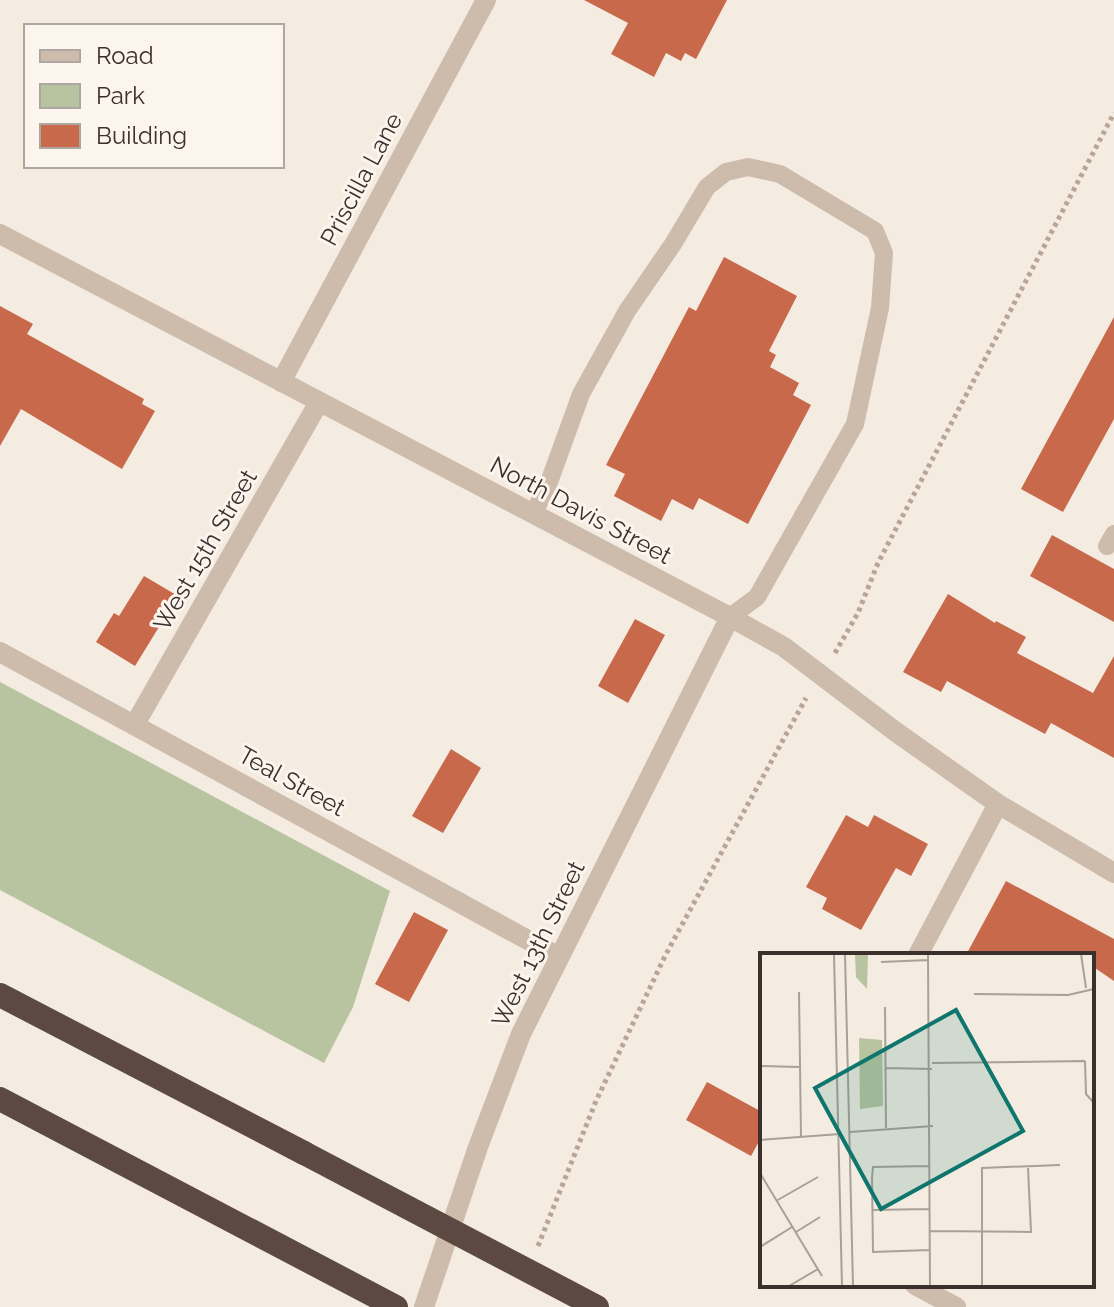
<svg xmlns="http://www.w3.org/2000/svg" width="1114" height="1307" font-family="Raleway,sans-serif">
	<rect width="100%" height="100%" fill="#f4ebe1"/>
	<!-- green -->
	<path fill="#b8c4a0" d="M0,682L390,891L353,1007L324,1063L0,890Z"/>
	<!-- building -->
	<path fill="#c8694b" d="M584,0H727L696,59L685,53L681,61L666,53L654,77L611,54L628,23Z
		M724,257L797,296L769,351L776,355L770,367L799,383L793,395L811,405L748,524L699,498L693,510L672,499L661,521L614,496L625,474L606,465L689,307L696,311Z
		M0,306L33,324L27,334L144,399L142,404L155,411L122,469L21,409L0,446Z
		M1114,317V419L1063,512L1021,489Z
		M1052,535L1114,569V622L1030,576Z
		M144,576L178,596L135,666L96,642L114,613L119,616Z
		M948,594L995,623L996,621L1026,637L1017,653L1093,693L1114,656V758L1051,723L1045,734L947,681L941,692L903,672Z
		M635,619L665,635L628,703L598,686Z
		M451,749L481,768L443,833L412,816Z
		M846,815L868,827L874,815L928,844L911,876L896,868L861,930L822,909L827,898L806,887Z
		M1006,881L1114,939V981L1092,966V955H966Z
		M414,912L448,930L409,1002L375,984Z
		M707,1082L762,1112V1136L751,1156L686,1120Z"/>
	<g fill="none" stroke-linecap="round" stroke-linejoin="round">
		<!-- path -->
		<path stroke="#b9a596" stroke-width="5" stroke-dasharray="4 4" stroke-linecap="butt" d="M835,653L858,613L878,563L1114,113
			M538,1246L596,1101L666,954L806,698"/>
		<!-- service -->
		<path stroke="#cdbbac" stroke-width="18" d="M533,514L548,485L581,394L627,311L673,244L707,187L726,172L748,167L780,174L875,231L884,253L880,308L855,424L757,597L730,617
			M1107,546L1114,534"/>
		<!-- minor -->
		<path stroke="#cdbbac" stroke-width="20" d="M0,234L730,617
			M281,382L486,0
			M0,652L559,957
			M135,724L319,402
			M918,955L998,804
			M915,1285L956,1307"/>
		<!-- tertiary -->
		<path stroke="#cdbbac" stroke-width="20" d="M424,1307L478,1147L521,1034L730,617L784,647L896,732L998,804L1114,873"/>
		<!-- motorway -->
		<path stroke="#5c4a42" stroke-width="24" d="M0,995L304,1153
			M0,1099L396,1307"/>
		<!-- motorway-bridge -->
		<path stroke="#5c4a42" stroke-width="24" d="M304,1153L597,1307"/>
	</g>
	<g text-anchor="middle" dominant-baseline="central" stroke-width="6" stroke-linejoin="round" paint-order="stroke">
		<!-- street labels -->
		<g font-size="24" fill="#3b302b" stroke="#fbf5ee">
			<text transform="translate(361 179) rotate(-62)">Priscilla Lane</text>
			<text transform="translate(581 510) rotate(28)">North Davis Street</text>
			<text transform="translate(205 550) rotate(-60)">West 15th Street</text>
			<text transform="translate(292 781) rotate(29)">Teal Street</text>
			<text transform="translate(538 944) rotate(-64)">West 13th Street</text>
		</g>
	</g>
	<!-- overview -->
	<g transform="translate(760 953)">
		<rect width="334" height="334" fill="#f4ebe1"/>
		<path d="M95,1H108L107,36L96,24ZM99,85L122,87L123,153L100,156Z" fill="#b8c4a0"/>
		<path fill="none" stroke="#aaa098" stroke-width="2" d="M74,1L82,333M85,1L93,333M168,1L170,333M321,1L326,35M121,9L168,7M39,39L41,185M214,41L308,42L334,36M125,54L126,175M325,108L326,141L334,150M172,110L325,108M0,113L39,114M126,115L172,116M90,179L173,173M0,187L80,181M169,213L113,214L112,225L113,299L170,297M0,220L62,323M16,248L58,224M112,257L169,256M169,278L271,279L268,215M36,279L60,264M0,294L32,274M29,333L58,316M222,333V215L300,212"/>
		<path fill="#0f766e" fill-opacity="0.15" stroke="#0f766e" stroke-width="4" d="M196,57L263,178L121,256L55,135Z"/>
		<rect width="334" height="334" fill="none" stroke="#3b302b" stroke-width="4"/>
	</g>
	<!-- legend -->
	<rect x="24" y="24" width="260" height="144" fill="#fbf5ee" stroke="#aea6a0" stroke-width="2"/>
	<rect x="40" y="50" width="40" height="12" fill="#cdbbac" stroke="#aea6a0" stroke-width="2"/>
	<text x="96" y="64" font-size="24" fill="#3b302b">Road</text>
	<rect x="40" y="84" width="40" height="24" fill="#b8c4a0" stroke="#aea6a0" stroke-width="2"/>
	<text x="96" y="104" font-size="24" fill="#3b302b">Park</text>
	<rect x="40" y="124" width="40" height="24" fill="#c8694b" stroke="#aea6a0" stroke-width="2"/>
	<text x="96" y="144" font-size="24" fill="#3b302b">Building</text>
</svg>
